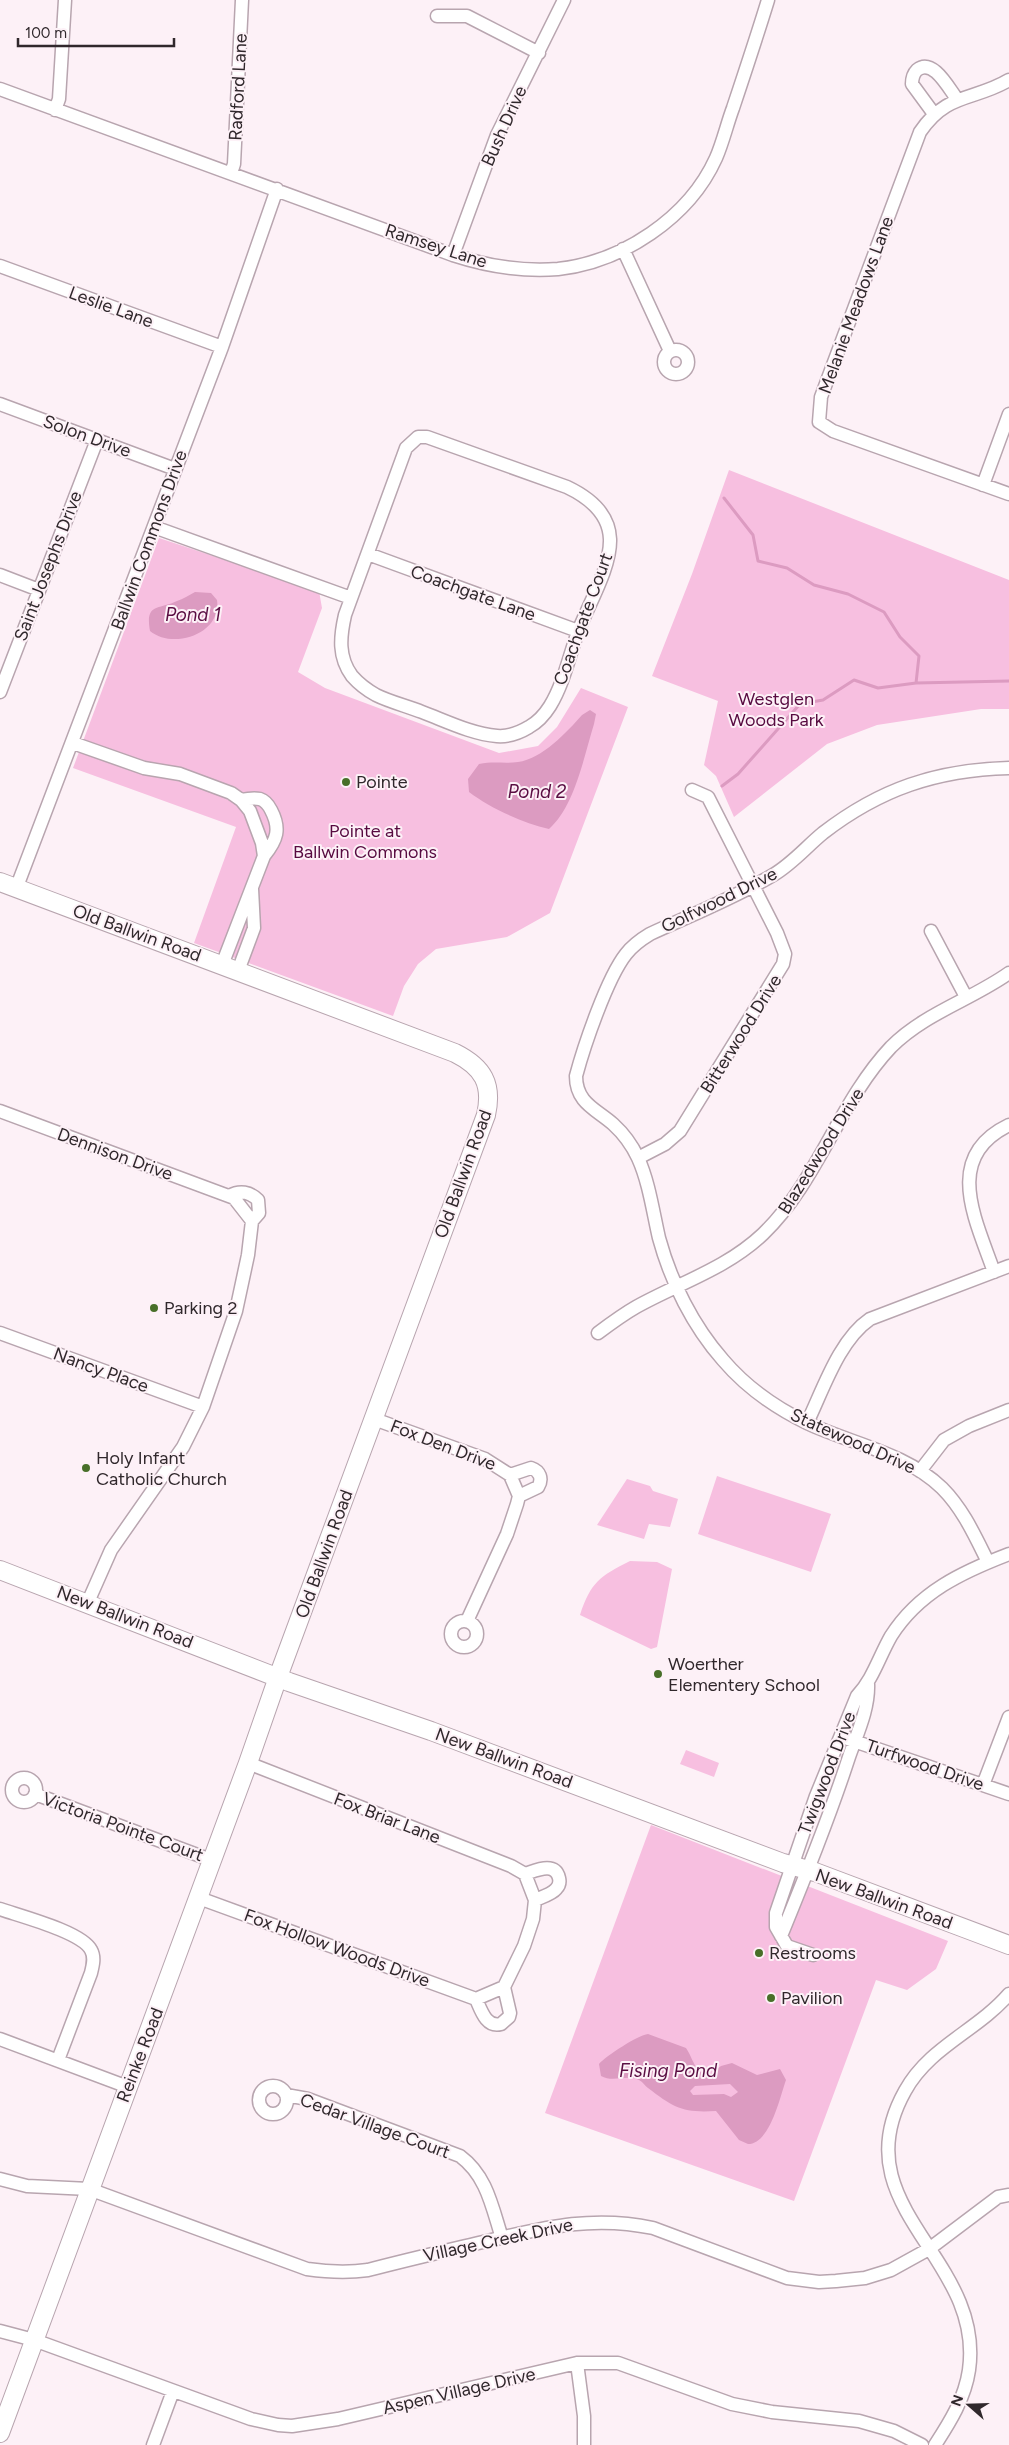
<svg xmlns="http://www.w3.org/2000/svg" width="1009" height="2445" font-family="Figtree,sans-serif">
	<rect width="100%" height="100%" fill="#fdf1f7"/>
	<!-- green -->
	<path fill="#f7bfe0" d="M729,470L1009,580V709H981L877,725L827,744L734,817L716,776L704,765L718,701L652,676L692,574Z
		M159,538L319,591L322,608L298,672L325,688L499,753L538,746L557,727L581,688L628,707L550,913L507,937L436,949L418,964L404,986L393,1016L194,943L236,827L73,768Z
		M717,1476L831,1514L811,1572L698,1534Z
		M627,1479L650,1486L653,1491L678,1499L670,1527L649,1524L644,1539L597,1525Z
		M630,1561L657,1562L672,1569L657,1647L651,1649L580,1615C591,1582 600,1576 630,1561Z
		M686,1750L719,1763L714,1777L680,1764Z
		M651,1825L948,1941L936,1969L907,1990L876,1980L794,2201L545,2113Z"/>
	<!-- water -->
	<path fill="#dc9bc1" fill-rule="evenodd" d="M195,592L211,593L217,600C222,634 173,650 150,631C145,603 158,610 177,601C183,599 189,595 195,592Z
		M590,710L596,714L594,724C584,756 575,806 549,829C523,823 490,808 469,792L468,779L479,764C494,761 504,764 518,762C542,759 567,732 582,715Z
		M648,2034L686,2048C693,2058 695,2074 709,2075L721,2066L732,2063L757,2075L780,2069L786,2080C780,2097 770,2144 748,2144L739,2140L716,2111C683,2113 674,2108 648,2088C645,2086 643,2082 639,2080C628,2074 613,2083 601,2076L599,2064C606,2056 638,2035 648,2034ZM730,2084L738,2092L731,2097L724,2094L693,2095L690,2091L695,2086Z"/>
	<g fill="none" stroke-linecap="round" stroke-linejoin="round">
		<!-- stream -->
		<path stroke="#dc9bc1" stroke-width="3" d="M724,498L753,535L758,561L787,568L814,585L848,594L884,612L900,637L919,656L916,683
			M722,786L738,774L800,704L823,700L854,680L878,688L916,683L1009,681"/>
		<defs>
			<path id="street" d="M437,16H467L539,53
				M1009,80C974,101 947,92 920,132L821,397L819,422L833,431L1009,494
				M0,89L453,255C487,266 522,272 558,269C622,262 689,218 716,158C723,142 727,124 733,108C745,72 757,36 768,0
				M55,110L59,99L65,0
				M934,114L912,84C912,79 913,74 917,70C933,57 949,89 957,99
				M231,173L234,164L242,0
				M623,249L670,351
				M453,255L497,135L564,0
				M0,266L222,347
				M664 362a12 12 0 1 1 24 0a12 12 0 1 1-24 0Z
				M0,404L175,469
				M418,437H427L567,487C588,497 609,513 610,539C611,568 588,605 578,632C569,656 564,683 550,706C545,714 538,722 529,727C519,733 509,737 497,736C472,734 446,721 422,712C407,706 390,702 376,695C367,690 359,684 352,676C338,657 340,637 345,615L406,448Z
				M983,485L1009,414
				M154,527L351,598
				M368,554L578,631
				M0,575L39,590
				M0,692L97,440
				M73,743L144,768L180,774L231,793L241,800L250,811L262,843L264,856L222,965
				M241,800C246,799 255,798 260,799C266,801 269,806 271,810C281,829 277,840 264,856
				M16,889L222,347L277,189
				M931,931L966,997
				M238,971L254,928L252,889
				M0,1111L234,1198L252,1221L248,1255L236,1311L203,1407L183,1447L111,1550L88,1602
				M638,1158L665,1144L680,1131L783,964L785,954L777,933L708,797L692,790
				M229,1196C240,1190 250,1192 258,1200L259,1213L252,1221
				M994,1272C976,1220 942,1157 1009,1125
				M0,1333L203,1407
				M598,1333C610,1324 622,1315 636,1307C679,1283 726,1269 763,1234C818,1181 839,1102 891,1047C925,1013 971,1000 1009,973
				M374,1419L485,1459L510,1475L519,1496L517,1504L507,1534L467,1621
				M807,1423C823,1390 839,1340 870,1319L1009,1266
				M920,1471L944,1440L969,1426L1009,1410
				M510,1475L531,1468C540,1471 543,1479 538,1487L519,1496
				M988,1562C975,1536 963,1509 942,1488C906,1453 852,1444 807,1423C776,1408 746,1387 723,1360C693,1326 671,1282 659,1238C653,1212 649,1182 638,1158C632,1145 624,1134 613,1124C596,1109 576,1103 576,1076C584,1046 607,978 626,954C633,945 640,940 650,934C691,915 734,898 773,875C792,864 806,847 823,833C880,789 936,770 1009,768
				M451 1634a13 13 0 1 1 26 0a13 13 0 1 1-26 0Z
				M848,1739L1009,1794
				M248,1763L511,1866L525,1874L535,1900L533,1919L524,1946L504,1987
				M12 1790a12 12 0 1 1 24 0a12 12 0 1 1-24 0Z
				M983,1785L1009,1717
				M35,1794L211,1860
				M525,1874C535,1871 555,1861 559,1878C560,1882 559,1886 556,1889C552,1894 542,1897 535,1900
				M199,1898L476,1999L504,1987
				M0,1909C20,1916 82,1932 91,1950C95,1957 93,1965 91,1973L58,2060
				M781,1936C805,1877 829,1818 849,1757C857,1734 869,1709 868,1684
				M813,1955L787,1946L776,1927V1913L816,1796L857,1696C873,1679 879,1657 891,1636C919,1592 962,1572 1009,1554
				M476,1999C481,2010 486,2028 501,2024L509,2017L510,2013L504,1987
				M0,2039L128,2087
				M259 2100a14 14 0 1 1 28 0a14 14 0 1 1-28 0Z
				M286,2095L308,2099L460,2156C487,2176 492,2207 502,2238
				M0,2179L27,2186L89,2189L307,2269C328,2272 347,2273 368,2270C406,2260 445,2251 483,2242C543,2228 591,2215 653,2228L787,2278L819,2282L836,2281L865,2278L891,2270L929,2249L998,2197L1009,2195
				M0,2331L34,2340L251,2419L278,2425L292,2426L338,2419L577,2363H618L732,2404L772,2412L859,2421L894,2431L922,2445
				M577,2363L584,2416V2445
				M153,2445L173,2391
				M935,2445C950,2422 965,2398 969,2370C985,2257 840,2207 905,2091C929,2047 977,2031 1009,1994"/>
			<path id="secondary" d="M0,882L455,1053C483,1067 493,1084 486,1115L278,1677L248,1763L0,2433
				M0,1570L289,1682L431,1731L783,1863L815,1872L1009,1945"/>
		</defs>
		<!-- street casing -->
		<use href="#street" stroke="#b8a5af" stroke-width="15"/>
		<!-- secondary casing -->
		<use href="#secondary" stroke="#b8a5af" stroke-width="20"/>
		<!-- street -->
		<use href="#street" stroke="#fff" stroke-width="12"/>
		<!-- secondary -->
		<use href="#secondary" stroke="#fff" stroke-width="18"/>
	</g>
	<!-- markers -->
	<g fill="#486f29" stroke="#fdf1f7" stroke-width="2">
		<circle cx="346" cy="782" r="5"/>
		<circle cx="154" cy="1308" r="5"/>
		<circle cx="86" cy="1468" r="5"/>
		<circle cx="658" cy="1674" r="5"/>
		<circle cx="759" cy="1953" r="5"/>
		<circle cx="771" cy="1998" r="5"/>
	</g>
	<g text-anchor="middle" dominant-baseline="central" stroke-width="4" stroke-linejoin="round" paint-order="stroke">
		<!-- street labels -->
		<g font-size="18" fill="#30282c" stroke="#fdf1f7">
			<text transform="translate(238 87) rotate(-87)">Radford Lane</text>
			<text transform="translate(504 126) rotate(-66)">Bush Drive</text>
			<text transform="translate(436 246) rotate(18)">Ramsey Lane</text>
			<text transform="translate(856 305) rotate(-70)">Melanie Meadows Lane</text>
			<text transform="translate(111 307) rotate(20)">Leslie Lane</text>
			<text transform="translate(87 436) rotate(20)">Solon Drive</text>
			<text transform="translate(149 540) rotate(-70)">Ballwin Commons Drive</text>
			<text transform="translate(48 566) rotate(-69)">Saint Josephs Drive</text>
			<text transform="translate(473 593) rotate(20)">Coachgate Lane</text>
			<text transform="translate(583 619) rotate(-70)">Coachgate Court</text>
			<text transform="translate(719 900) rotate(-26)">Golfwood Drive</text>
			<text transform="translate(137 933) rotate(20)">Old Ballwin Road</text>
			<text transform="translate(741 1034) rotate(-58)">Bitterwood Drive</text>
			<text transform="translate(821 1151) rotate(-58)">Blazedwood Drive</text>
			<text transform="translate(115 1154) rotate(20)">Dennison Drive</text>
			<text transform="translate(463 1174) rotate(-70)">Old Ballwin Road</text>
			<text transform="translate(101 1370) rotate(20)">Nancy Place</text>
			<text transform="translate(853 1441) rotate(24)">Statewood Drive</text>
			<text transform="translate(443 1445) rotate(21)">Fox Den Drive</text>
			<text transform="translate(324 1554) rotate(-70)">Old Ballwin Road</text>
			<text transform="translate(125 1617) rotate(21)">New Ballwin Road</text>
			<text transform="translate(504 1758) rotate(20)">New Ballwin Road</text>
			<text transform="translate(925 1765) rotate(19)">Turfwood Drive</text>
			<text transform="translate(827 1773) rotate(-69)">Twigwood Drive</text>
			<text transform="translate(387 1818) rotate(21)">Fox Briar Lane</text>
			<text transform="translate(123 1827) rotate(20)">Victoria Pointe Court</text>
			<text transform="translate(884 1899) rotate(20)">New Ballwin Road</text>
			<text transform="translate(337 1948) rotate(20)">Fox Hollow Woods Drive</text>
			<text transform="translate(140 2055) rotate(-69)">Reinke Road</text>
			<text transform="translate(375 2126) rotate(20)">Cedar Village Court</text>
			<text transform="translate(498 2240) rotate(-12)">Village Creek Drive</text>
			<text transform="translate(459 2391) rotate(-13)">Aspen Village Drive</text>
		</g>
		<!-- park labels -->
		<g font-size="18" fill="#570a40" stroke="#fdf1f7">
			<text x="776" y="699">Westglen<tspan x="776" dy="21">Woods Park</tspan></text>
			<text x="365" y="831">Pointe at<tspan x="365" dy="21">Ballwin Commons</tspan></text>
		</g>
		<!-- poi labels -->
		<g font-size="18" fill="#30282c" stroke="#fdf1f7" text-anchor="start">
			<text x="356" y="782">Pointe</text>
			<text x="164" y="1308">Parking 2</text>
			<text x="96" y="1458">Holy Infant<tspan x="96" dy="21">Catholic Church</tspan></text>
			<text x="668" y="1664">Woerther<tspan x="668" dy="21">Elementery School</tspan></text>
			<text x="769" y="1953">Restrooms</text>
			<text x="781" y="1998">Pavilion</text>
		</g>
		<!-- water labels -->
		<g font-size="19" font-style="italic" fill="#5a0e43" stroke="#fdf1f7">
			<text x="193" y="614">Pond 1</text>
			<text x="537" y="791">Pond 2</text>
			<text x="668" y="2070">Fising Pond</text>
		</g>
	</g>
	<!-- north arrow -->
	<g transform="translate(969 2405) rotate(290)" stroke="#fdf1f7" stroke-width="4" paint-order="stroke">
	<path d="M0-4L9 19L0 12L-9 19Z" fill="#30282c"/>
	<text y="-8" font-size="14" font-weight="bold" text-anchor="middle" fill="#30282c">N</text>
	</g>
	<!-- scale -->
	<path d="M18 38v8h156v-8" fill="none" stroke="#30282c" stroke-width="2.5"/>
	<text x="25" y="38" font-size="15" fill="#30282c" stroke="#fdf1f7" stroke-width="4" paint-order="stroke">100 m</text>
</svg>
